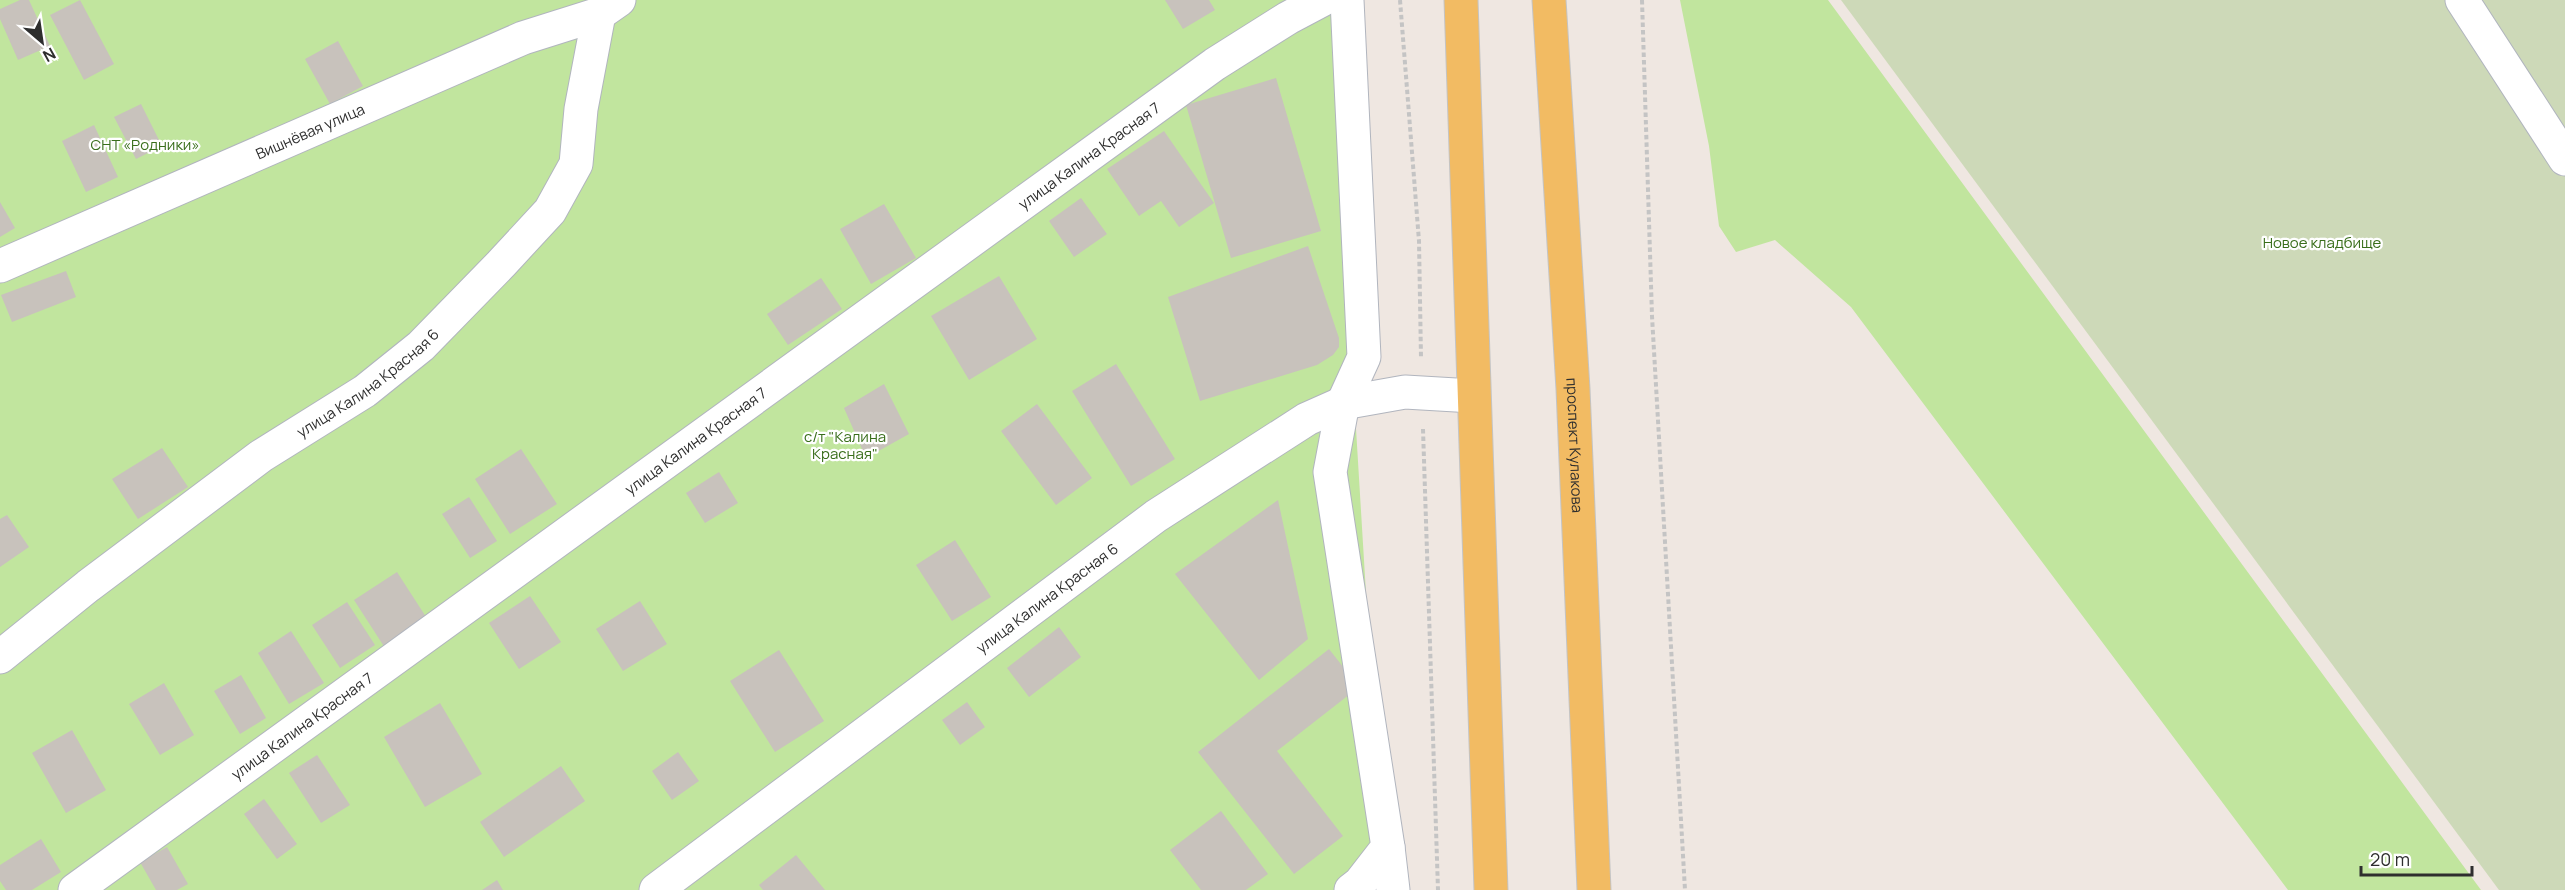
<svg xmlns="http://www.w3.org/2000/svg" width="2565" height="890" font-family="Manrope,sans-serif">
	<rect width="100%" height="100%" fill="#efe7e1"/>
	<!-- green -->
	<path fill="#c1e59e" d="M0,0H1330L1384,890H0Z
		M1680,0H1828L2481,890H2288L1851,307L1775,240L1736,252L1719,226L1709,146Z"/>
	<!-- cemetery -->
	<path fill="#cdd9b8" d="M1841,0H2565V890H2499Z"/>
	<!-- building -->
	<path fill="#c8c2bc" d="M20,0H29L50,46L18,60L0,19V9Z
		M80,0L114,64L84,80L50,15Z
		M1165,0H1209L1215,10L1183,29Z
		M338,41L363,86L330,104L305,59Z
		M1276,78L1321,231L1231,258L1186,105Z
		M141,104L162,146L136,159L114,117Z
		M94,125L118,177L86,192L62,141Z
		M1164,131L1214,203L1179,227L1161,201L1139,216L1107,169Z
		M1081,198L1107,234L1074,257L1049,221Z
		M0,202L15,228L0,237Z
		M884,204L916,258L871,284L840,229Z
		M1308,246L1339,338V347L1333,355L1317,365L1200,401L1168,297Z
		M66,271L76,297L12,322L1,295Z
		M999,276L1037,339L969,380L931,316Z
		M821,278L842,309L788,345L767,314Z
		M1116,364L1175,459L1131,486L1072,391Z
		M884,384L909,434L866,458L844,408Z
		M1037,404L1092,478L1056,505L1001,431Z
		M162,448L188,487L138,519L112,479Z
		M521,449L557,504L510,534L475,479Z
		M719,472L738,503L705,523L686,493Z
		M469,497L497,541L470,558L442,514Z
		M1278,500L1308,639L1259,680L1175,574Z
		M7,515L29,547L0,567V519Z
		M955,540L991,597L952,621L916,565Z
		M397,572L428,620L385,648L354,600Z
		M530,596L561,642L519,669L489,623Z
		M640,601L667,644L623,671L596,629Z
		M347,602L375,645L340,668L312,625Z
		M1059,627L1081,657L1029,697L1007,668Z
		M291,631L324,683L289,704L258,653Z
		M1329,649L1359,687L1277,751L1343,836L1294,874L1198,752Z
		M779,650L824,721L775,752L730,681Z
		M241,675L266,718L240,734L214,691Z
		M164,683L194,735L160,755L129,704Z
		M967,702L985,727L960,745L942,720Z
		M440,703L482,774L425,807L384,737Z
		M72,730L106,790L66,813L32,753Z
		M678,752L699,781L672,800L652,771Z
		M317,755L350,805L321,823L289,773Z
		M561,766L585,801L504,857L480,822Z
		M264,799L297,844L277,859L244,814Z
		M1221,811L1268,874L1246,890H1201L1170,850Z
		M41,839L61,872L32,890H6L0,881V865Z
		M167,847L188,884L177,890H156L140,862Z
		M796,855L825,890H763L759,885Z
		M497,880L503,890H482Z"/>
	<g fill="none" stroke-linecap="round" stroke-linejoin="round">
		<defs>
			<g id="minor">
				<path d="M1347,0L1364,357L1343,403L1330,472L1388,847L1360,883L1351,890"/>
				<path d="M2462,0L2565,159"/>
				<path id="s1" d="M0,266L523,38L599,14L619,0"/>
				<path id="s2" d="M0,657L88,586L261,456L365,391L421,346L501,264L550,211L576,164L581,109L599,14"/>
				<path d="M1388,847L1393,890"/>
				<path id="s3" d="M75,890L1215,64L1288,18L1322,0"/>
				<path id="s4" d="M656,890L1156,516L1307,419L1343,403L1405,392L1473,396"/>
			</g>
			<g id="major">
				<path d="M1461,0L1491,890"/>
				<path id="s5" d="M1549,0L1573,389L1594,890"/>
			</g>
		</defs>
		<!-- minor casing -->
		<use href="#minor" stroke="#b1b5be" stroke-width="35"/>
		<!-- major casing -->
		<use href="#major" stroke="#c4c4c4" stroke-width="35"/>
		<!-- path -->
		<path stroke="#c4c4c4" stroke-width="4" stroke-dasharray="4.5 3" stroke-linecap="butt" d="M1400,0L1419,241L1421,358
			M1642,0L1652,316L1685,890
			M1423,429L1438,890"/>
		<!-- minor -->
		<use href="#minor" stroke="#fff" stroke-width="33"/>
		<!-- major -->
		<use href="#major" stroke="#f2bb63" stroke-width="33"/>
	</g>
	<g text-anchor="middle" dominant-baseline="central" stroke-width="4.5" stroke-linejoin="round" paint-order="stroke">
		<!-- street labels -->
		<g font-size="15" fill="#2e2e2e" stroke="#fff">
			<text stroke="none"><textPath href="#s1" startOffset="338">Вишнёвая улица</textPath></text>
			<text stroke="none"><textPath href="#s3" startOffset="1252">улица Калина Красная 7</textPath></text>
			<text stroke="none"><textPath href="#s2" startOffset="459">улица Калина Красная 6</textPath></text>
			<text stroke="none"><textPath href="#s3" startOffset="766">улица Калина Красная 7</textPath></text>
			<text stroke="none"><textPath href="#s5" startOffset="446">проспект Кулакова</textPath></text>
			<text stroke="none"><textPath href="#s4" startOffset="488">улица Калина Красная 6</textPath></text>
			<text stroke="none"><textPath href="#s3" startOffset="280">улица Калина Красная 7</textPath></text>
		</g>
		<!-- park labels -->
		<g font-size="15" fill="#396e1b" stroke="#fff">
			<text x="145" y="144">СНТ «Родники»</text>
			<text x="2322" y="242">Новое кладбище</text>
			<text x="845" y="436">с/т "Калина<tspan x="845" dy="17">Красная"</tspan></text>
		</g>
	</g>
	<!-- north arrow -->
	<g transform="translate(42 42) rotate(151)" stroke="#ffffff" stroke-width="4.5" paint-order="stroke">
	<path d="M0-4.5L10 22L0 15L-10 22Z" fill="#2e2e2e"/>
	<text y="-9" font-size="16" font-weight="bold" text-anchor="middle" fill="#2e2e2e">N</text>
	</g>
	<!-- scale -->
	<path d="M2361 866v9h111v-9" fill="none" stroke="#2e2e2e" stroke-width="3"/>
	<text x="2370" y="866" font-size="18" fill="#2e2e2e" stroke="#ffffff" stroke-width="4.5" paint-order="stroke">20 m</text>
</svg>
